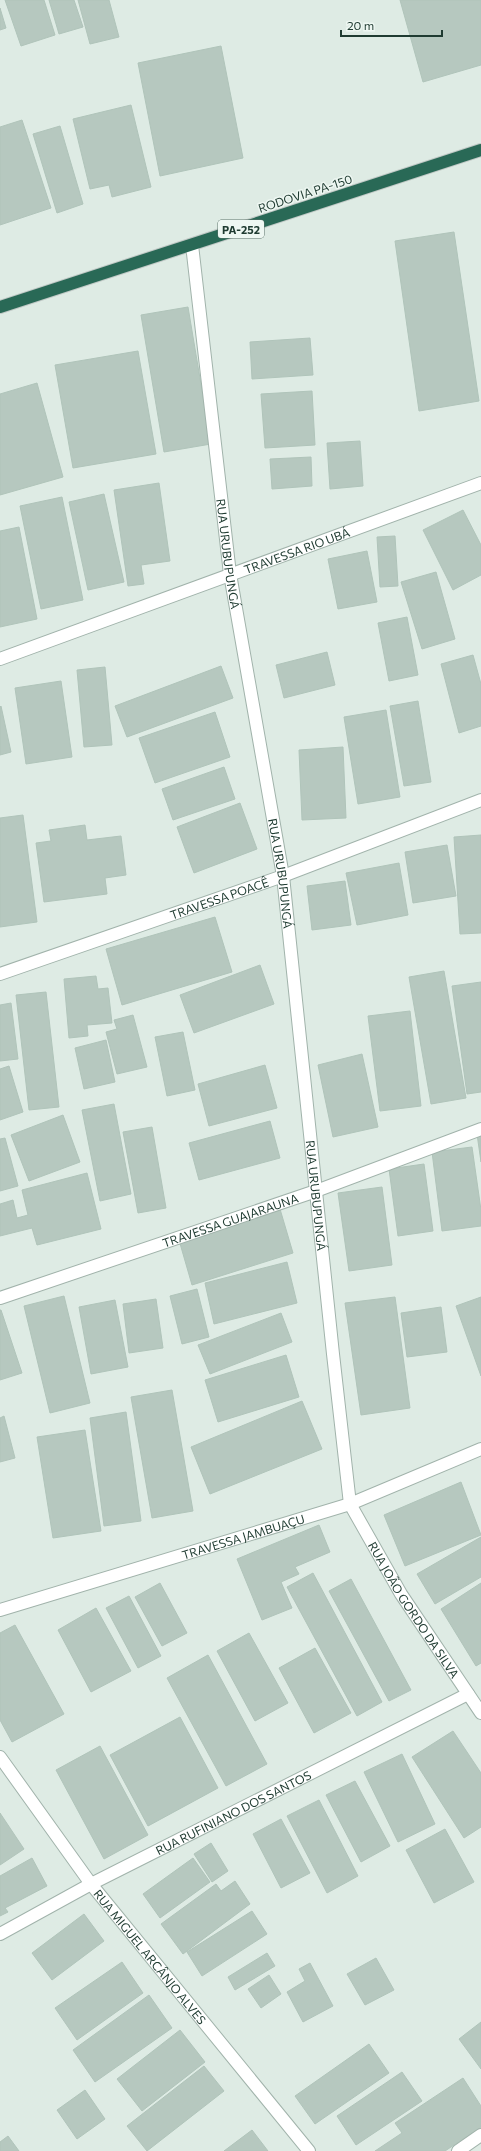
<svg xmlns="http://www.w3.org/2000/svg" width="481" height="2151" font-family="Commissioner,sans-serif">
	<rect width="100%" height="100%" fill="#deebe4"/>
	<!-- building -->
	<path fill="#b6c8bf" stroke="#b0c4ba" d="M5,0H44L55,35L21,46Z
		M49,0H74L83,27L59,34Z
		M78,0H109L119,37L90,44Z
		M400,0H481V65L423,82Z
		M0,8L6,28L0,30Z
		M221,46L243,158L160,176L138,63Z
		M131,105L151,187L112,197L109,185L90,189L73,119Z
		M22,120L51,208L0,225V127Z
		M60,126L83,204L57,213L33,134Z
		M454,232L479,401L419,411L395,241Z
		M188,307L211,444L164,452L141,315Z
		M310,338L313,375L252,379L250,342Z
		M138,351L156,454L73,468L55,365Z
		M37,383L63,477L0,495V394Z
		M312,391L315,445L265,448L261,394Z
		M360,441L363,486L330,489L327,443Z
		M311,457L312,486L272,489L270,459Z
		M159,483L170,561L141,565L144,584L128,586L114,490Z
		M104,494L124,582L88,590L69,502Z
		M62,497L83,600L41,609L20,506Z
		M463,510L481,545V575L453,590L423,530Z
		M19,527L37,619L0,627V531Z
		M395,536L398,586L380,587L377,537Z
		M367,551L377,602L338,609L328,559Z
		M436,572L455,639L422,649L401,582Z
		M407,617L418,675L389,681L378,623Z
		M327,652L335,685L284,698L276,665Z
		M473,655L481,684V726L459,733L441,664Z
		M221,666L233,698L127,737L115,706Z
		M105,667L112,745L84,747L77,670Z
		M61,681L72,757L26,764L15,688Z
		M418,701L431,782L404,786L390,706Z
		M1,706L11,752L0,755V707Z
		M386,710L400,797L358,804L344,717Z
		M215,712L230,757L155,783L139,738Z
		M343,747L346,818L302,820L299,750Z
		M224,767L235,799L173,820L162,789Z
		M240,803L257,849L194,873L177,827Z
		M23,815L37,922L0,927V818Z
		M85,825L87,840L121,836L126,875L105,878L107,894L44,902L36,843L51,841L49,830Z
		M481,835V933L460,934L454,837Z
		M447,845L456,896L413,903L405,852Z
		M399,863L408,915L357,925L346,873Z
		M345,881L351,925L312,930L307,886Z
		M215,917L232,972L122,1005L106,949Z
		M260,965L274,1004L194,1033L180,995Z
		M444,971L466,1098L431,1104L409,977Z
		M96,976L98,989L108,988L112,1023L87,1025L88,1036L69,1038L64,979Z
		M481,982V1092L467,1094L452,986Z
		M46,992L59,1107L29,1110L16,995Z
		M11,1003L18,1059L0,1061V1005Z
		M410,1011L421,1106L380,1111L368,1016Z
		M133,1015L147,1067L117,1074L106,1032L117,1029L114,1020Z
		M183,1032L195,1090L167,1096L155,1037Z
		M106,1040L115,1082L84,1089L75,1048Z
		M362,1054L378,1127L333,1137L318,1065Z
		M265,1065L277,1108L209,1126L198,1084Z
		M9,1066L23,1112L0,1120V1069Z
		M114,1104L131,1194L100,1201L82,1110Z
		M63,1115L80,1162L29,1181L11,1135Z
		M270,1121L280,1158L199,1180L189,1143Z
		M152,1127L166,1208L138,1213L123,1132Z
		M481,1133V1162L477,1134Z
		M5,1138L18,1186L0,1191V1139Z
		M472,1147L481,1210V1226L442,1231L432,1152Z
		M424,1164L433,1231L398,1236L389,1169Z
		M87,1173L101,1229L37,1245L32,1228L0,1236V1204L13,1200L17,1218L28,1215L22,1190Z
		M382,1187L392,1265L349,1271L338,1193Z
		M280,1209L293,1253L192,1285L179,1240Z
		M287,1262L297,1303L214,1324L205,1283Z
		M197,1289L209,1337L182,1344L170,1296Z
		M64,1296L90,1403L50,1413L24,1306Z
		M395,1297L410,1408L361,1415L345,1303Z
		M481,1297V1376L456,1306Z
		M156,1299L163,1348L129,1353L123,1304Z
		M115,1300L128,1367L91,1374L79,1307Z
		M441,1307L447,1352L407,1357L401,1313Z
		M1,1310L22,1373L0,1380V1310Z
		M281,1313L292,1342L210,1374L198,1345Z
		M286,1355L299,1397L218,1422L205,1380Z
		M172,1390L193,1511L152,1518L131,1397Z
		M302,1401L322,1449L210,1494L191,1447Z
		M126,1412L141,1521L104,1526L90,1418Z
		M4,1416L15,1458L0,1462V1418Z
		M85,1430L101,1531L53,1538L37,1437Z
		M461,1482L481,1535L405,1566L384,1515Z
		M319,1525L330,1552L295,1567L299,1574L281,1582L292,1608L262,1620L237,1559Z
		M481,1537V1577L435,1604L417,1574Z
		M313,1573L382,1702L357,1716L287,1587Z
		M351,1579L411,1690L389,1701L329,1591Z
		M160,1583L187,1633L162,1646L135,1597Z
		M481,1583V1663L476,1666L441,1609Z
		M129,1596L161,1656L138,1668L106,1608Z
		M96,1608L131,1671L91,1692L58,1630Z
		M15,1625L64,1714L12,1742L0,1720V1633Z
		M249,1633L288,1703L255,1721L217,1651Z
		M315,1648L351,1713L314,1733L279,1668Z
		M208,1655L267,1764L226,1786L167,1678Z
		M180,1717L218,1788L148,1826L110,1755Z
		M453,1731L481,1773V1827L464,1838L412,1757Z
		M100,1746L148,1835L104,1859L56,1770Z
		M402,1754L435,1824L398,1842L364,1772Z
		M355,1781L390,1846L361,1862L326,1795Z
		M319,1800L358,1876L327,1893L287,1816Z
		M0,1813L24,1849L0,1865Z
		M281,1819L310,1873L281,1888L253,1834Z
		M445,1829L474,1882L434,1903L406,1850Z
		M211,1843L228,1871L212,1882L194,1854Z
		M32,1858L47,1886L5,1908L8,1912L0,1916V1876Z
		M193,1858L210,1882L160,1918L143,1894Z
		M235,1881L250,1904L183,1954L161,1924L216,1884L221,1891Z
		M252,1911L267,1934L202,1976L187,1952Z
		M84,1914L104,1941L52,1980L32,1953Z
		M267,1953L275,1966L235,1990L228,1977Z
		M376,1958L394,1990L365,2005L347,1974Z
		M122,1962L143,1993L77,2040L55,2008Z
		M310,1963L333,2006L303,2022L287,1992L305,1981L299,1969Z
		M269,1975L281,1994L261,2008L248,1989Z
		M149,1995L172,2028L95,2082L73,2050Z
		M481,2022V2069L459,2039Z
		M180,2030L205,2062L142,2111L117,2079Z
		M369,2044L389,2073L315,2124L295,2096Z
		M204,2066L224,2091L147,2151L127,2126Z
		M402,2072L422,2101L356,2145L337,2116Z
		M463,2078L481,2106V2127L445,2151H375L402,2133L395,2123Z
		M85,2090L105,2119L77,2139L57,2110Z
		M252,2130L268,2151H224Z
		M8,2136L19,2151H0V2142Z"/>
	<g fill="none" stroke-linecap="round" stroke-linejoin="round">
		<defs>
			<g id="minor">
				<path id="s1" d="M192,245L230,574L283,876L333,1354L350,1504L401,1594L481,1713"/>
				<path id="s2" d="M0,659L481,483"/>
				<path id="s3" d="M0,974L283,876L481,800"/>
				<path id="s4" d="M0,1298L316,1191L481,1129"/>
				<path id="s5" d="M0,1610L350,1504L481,1449"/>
				<path id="s6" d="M0,1757L91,1884L309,2151"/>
				<path id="s7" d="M0,1934L91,1884L468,1694"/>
				<path d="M458,2151L481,2135"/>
			</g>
			<path id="highway" d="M0,307L481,150"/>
		</defs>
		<!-- minor casing -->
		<use href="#minor" stroke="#a1b3ab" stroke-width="14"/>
		<!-- highway casing -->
		<use href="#highway" stroke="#c0c8c5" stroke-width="14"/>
		<!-- minor -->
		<use href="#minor" stroke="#fff" stroke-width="12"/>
		<!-- highway -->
		<use href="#highway" stroke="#296956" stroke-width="12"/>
	</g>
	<g text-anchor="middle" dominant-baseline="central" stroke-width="3" stroke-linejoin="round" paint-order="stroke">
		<!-- shield labels -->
		<rect fill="#eef7f2" stroke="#5d736b" stroke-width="1" x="218" y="220" width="46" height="18" rx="3"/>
		<g font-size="11" font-weight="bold" fill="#1f3b31">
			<text x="241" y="229">PA-252</text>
		</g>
		<!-- street labels -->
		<g font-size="12" fill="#1f3b31" stroke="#eef7f2">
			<text transform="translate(305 193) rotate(-18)">RODOVIA PA-150</text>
			<text stroke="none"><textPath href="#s2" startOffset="316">TRAVESSA RIO UBÁ</textPath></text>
			<text stroke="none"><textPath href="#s1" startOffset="311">RUA URUBUPUNGÁ</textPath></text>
			<text stroke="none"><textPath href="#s1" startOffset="635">RUA URUBUPUNGÁ</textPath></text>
			<text stroke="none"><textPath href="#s3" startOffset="232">TRAVESSA POACÊ</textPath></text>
			<text stroke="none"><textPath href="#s1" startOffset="959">RUA URUBUPUNGÁ</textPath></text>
			<text stroke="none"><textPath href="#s4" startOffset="243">TRAVESSA GUAJARAUNA</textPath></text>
			<text stroke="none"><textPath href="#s5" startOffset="254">TRAVESSA JAMBUAÇU</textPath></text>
			<text stroke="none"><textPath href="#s1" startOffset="1393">RUA JOÃO GORDO DA SILVA</textPath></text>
			<text stroke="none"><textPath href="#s7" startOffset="263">RUA RUFINIANO DOS SANTOS</textPath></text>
			<text stroke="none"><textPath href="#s6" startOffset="250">RUA MIGUEL ARCÂNJO ALVES</textPath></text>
		</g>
	</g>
	<!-- scale -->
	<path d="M341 30v6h101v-6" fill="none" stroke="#1f3b31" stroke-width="2"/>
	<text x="347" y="30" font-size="12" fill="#1f3b31" stroke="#eef7f2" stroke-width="3" paint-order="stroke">20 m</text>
</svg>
